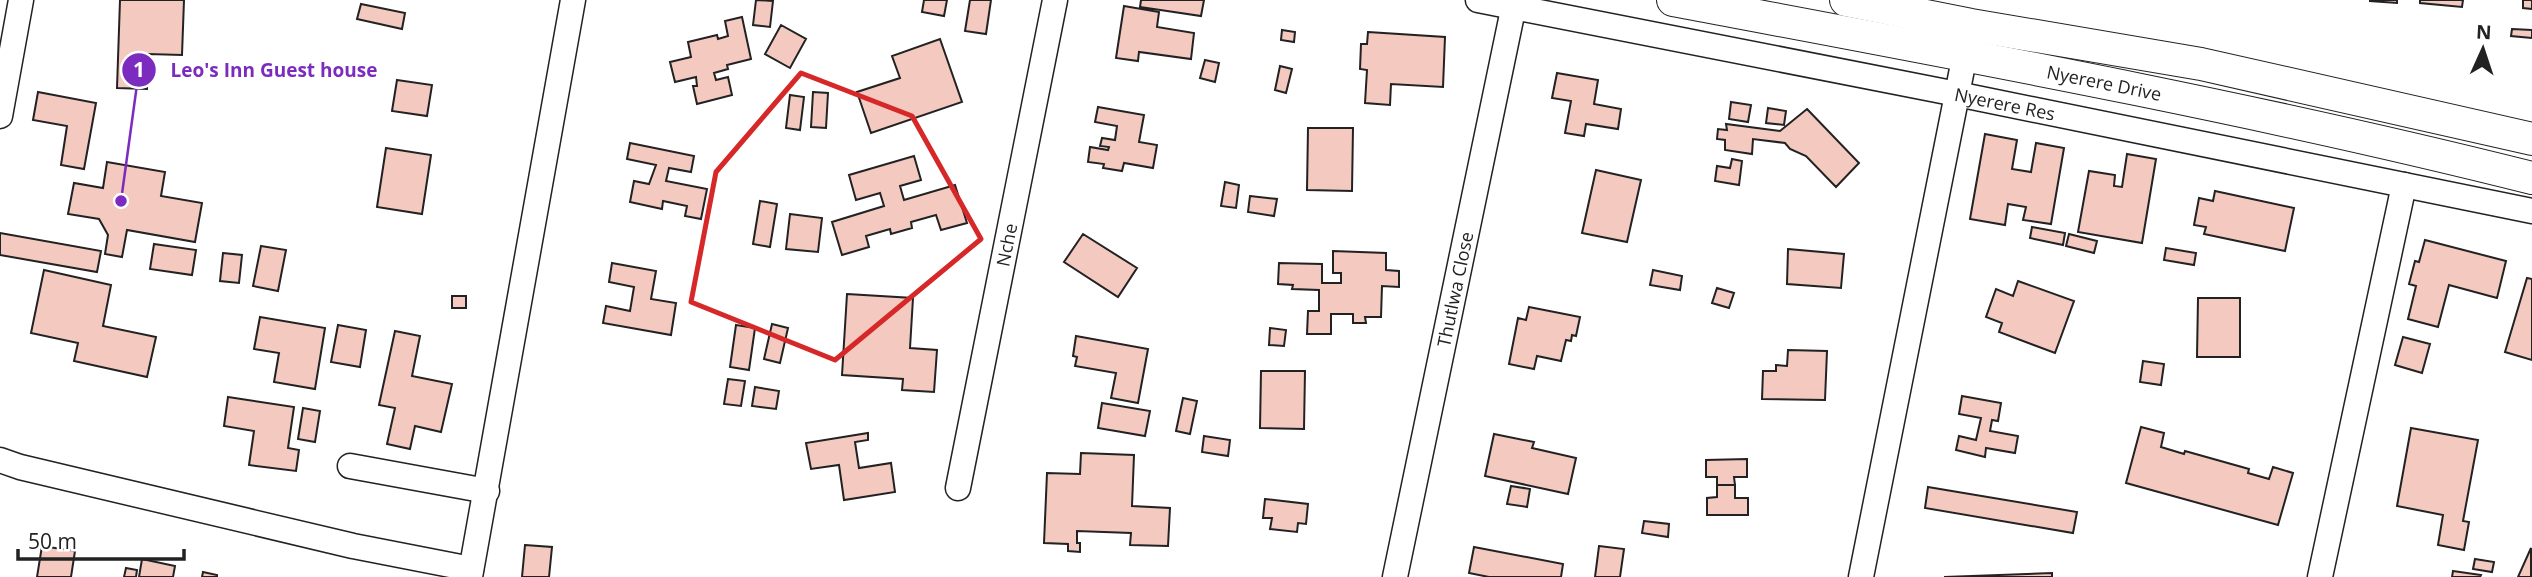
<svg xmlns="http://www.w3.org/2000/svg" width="2532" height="577" font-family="'Open Sans',sans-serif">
	<rect width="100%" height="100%" fill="#fff"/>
	<!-- building -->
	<path fill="#f3c9c0" stroke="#222" stroke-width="2" d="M120,0H184L182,55L148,54L147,89L117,88Z
		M756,0L773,1L770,27L753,25Z
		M924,0H947L944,16L922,12Z
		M970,0H991L986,34L965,31Z
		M1141,0H1204L1201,16L1140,7Z
		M2370,0H2397V3L2370,1Z
		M2420,0H2463L2462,7L2420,3Z
		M2523,0H2532V9L2523,8Z
		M361,4L405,13L402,29L357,19Z
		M1124,6L1159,12L1157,27L1194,33L1191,59L1139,52L1138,61L1116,58Z
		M742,17L751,59L727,65L728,69L714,73L716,80L728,77L732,95L697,104L693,86H697L696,77L675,82L670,62L691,57L688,42L717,35L718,39L728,36L725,21Z
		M781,25L806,39L790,68L765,54Z
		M2512,29L2532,30V38L2511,36Z
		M1282,30L1295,32L1294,42L1281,40Z
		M1368,32L1445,37L1443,87L1391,84L1390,105L1365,103L1367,70L1360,69L1361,44H1367Z
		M940,39L962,102L871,133L857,92L900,78L892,56Z
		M1205,60L1219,63L1215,82L1200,78Z
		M1280,66L1292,69L1286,93L1275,90Z
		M1557,73L1598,80L1594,104L1621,109L1618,129L1586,124L1584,136L1565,133L1571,101L1552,98Z
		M397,80L432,85L427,116L392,111Z
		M38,92L96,103L84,169L61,165L67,126L33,120Z
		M813,92L828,93L826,128L811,127Z
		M790,95L804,97L800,130L786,128Z
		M1731,102L1751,105L1748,122L1729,119Z
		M1098,107L1144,115L1139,142L1157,145L1153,168L1124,163L1122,171L1103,168L1104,164L1088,162L1090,147L1108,150L1109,147L1100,146L1102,138L1115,140L1117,126L1095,122Z
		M1768,108L1786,111L1784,125L1766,123Z
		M1807,109L1859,163L1836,187L1806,156L1790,149L1785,143L1753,139L1752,154L1725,150V140L1717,139L1718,129L1727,130L1726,124L1780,131Z
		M1308,128H1353L1352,191L1307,190Z
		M1985,134L2017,140L2012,169L2031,172L2036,143L2064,148L2051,224L2023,220L2026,207L2008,204L2005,225L1970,219Z
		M630,143L694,156L691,172L669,168L666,181L707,189L701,219L685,216L687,206L663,201L662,209L630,202L634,181L649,184L656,165L627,159Z
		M386,148L431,155L422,214L377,207Z
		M2127,154L2156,159L2142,243L2078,232L2089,171L2115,175L2114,186L2122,187Z
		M914,156L921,180L900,186L904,200L955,185L967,223L941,230L936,215L911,222L912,228L891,234L890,229L866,236L869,247L842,255L832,222L884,206L880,193L856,200L849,175Z
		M1732,159L1742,161L1739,185L1715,181L1717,166L1730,168Z
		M107,162L165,172L161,196L202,203L195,242L127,230L122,257L105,254L108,235L99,219L68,214L74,183L103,188Z
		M1596,170L1641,180L1627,242L1582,233Z
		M1225,182L1239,185L1236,208L1221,206Z
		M2215,191L2294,208L2285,251L2204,234L2206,227L2194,225L2199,198L2213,201Z
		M1250,196L1277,199L1274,216L1248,212Z
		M760,201L777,204L770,247L753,244Z
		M790,214L822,218L818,252L786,249Z
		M2032,227L2065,233L2063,245L2030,238Z
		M0,233L101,251L97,272L0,255Z
		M1083,234L1137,268L1118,297L1064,262Z
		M2069,234L2097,241L2094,253L2066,246Z
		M2425,240L2506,261L2497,298L2449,285L2438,327L2408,319L2416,286L2409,284L2415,261L2419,262Z
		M154,244L196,250L192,275L150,269Z
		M261,246L286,250L278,291L253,286Z
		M2166,248L2196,253L2194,265L2164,260Z
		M1788,249L1844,254L1841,288L1787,284Z
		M1333,251L1386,253V270L1399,271V287L1382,286L1381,317H1365L1366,323H1353V314H1331V334H1307L1308,311H1319V290L1292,289L1293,285L1278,284L1279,263L1322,264V283H1341V273H1333Z
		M223,253L242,255L239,283L220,281Z
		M612,263L656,271L651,299L676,303L671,335L603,323L606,306L630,311L634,287L609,282Z
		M44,270L111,285L103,326L156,337L147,377L74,361L78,343L31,333Z
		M1653,270L1682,276L1680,290L1650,285Z
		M2527,278L2532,279V360L2505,352Z
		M2018,281L2074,301L2055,353L1999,332L2002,323L1986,317L1996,289L2013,296Z
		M1717,288L1734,293L1729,308L1712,303Z
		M847,294L913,298L910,348L937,350L934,392L902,390L903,379L842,375Z
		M452,296H466V308H452Z
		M2198,298H2240V357H2197Z
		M1529,307L1580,317L1576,336L1572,335L1571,341L1566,340L1561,361L1537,356L1534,369L1509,364L1518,318L1526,320Z
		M260,317L325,328L315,389L274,382L279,353L254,349Z
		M772,324L788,328L780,363L764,359Z
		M338,325L366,330L360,367L331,362Z
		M736,325L755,328L749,370L730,367Z
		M1270,328L1286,330L1284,346L1269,345Z
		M395,331L420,336L412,376L452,384L441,432L415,426L410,449L387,444L395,408L379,405Z
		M1076,336L1148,349L1138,403L1111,398L1116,373L1075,366L1077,357L1073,356Z
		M2403,337L2430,344L2422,373L2395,365Z
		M1788,350L1827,351L1825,400L1762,399L1763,371H1776V365L1787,366Z
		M2143,361L2164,364L2161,385L2140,382Z
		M1261,371H1305L1304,429L1260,428Z
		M728,379L745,381L741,406L724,404Z
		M755,387L779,391L776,409L752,406Z
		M1962,396L2001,403L1998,421L1992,420L1990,431L2018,436L2015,453L1986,448L1985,457L1956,450L1959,436L1976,440L1981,418L1959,414Z
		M228,397L294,407L288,448L299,450L296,471L249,465L254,431L224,426Z
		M1183,398L1197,401L1190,434L1176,431Z
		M1102,403L1150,411L1145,436L1098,428Z
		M303,408L320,411L315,442L298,439Z
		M2141,427L2164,433L2161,447L2184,454L2185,451L2249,469L2248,473L2269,479L2273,467L2293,473L2278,525L2126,483Z
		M2411,428L2478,440L2463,521L2469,522L2464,550L2438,545L2443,515L2397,506Z
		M868,433V440L855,442L859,468L891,463L895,492L844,500L839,465L811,469L806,443Z
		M1494,434L1534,442L1532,448L1576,458L1568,494L1485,476Z
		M1204,436L1230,440L1228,456L1202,452Z
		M1081,453L1134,455L1132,506L1170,508L1168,546L1130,545L1131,533L1077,531V543H1080V552L1068,551V544L1044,543L1047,473L1080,474Z
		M1747,459V477H1734L1735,485H1717V477H1706V460Z
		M1717,485H1735V498H1748V515H1707V498L1717,497Z
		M1511,486L1530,489L1527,507L1507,504Z
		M1928,487L2077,512L2073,533L1925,508Z
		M1265,499L1308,504L1306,524L1298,523L1297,532L1270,529L1272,518H1263Z
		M1644,521L1669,524L1668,537L1642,533Z
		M525,545L552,547L549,577H522Z
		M42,546L75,551L71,577H37Z
		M1599,546L1624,549L1620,577H1595Z
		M1474,547L1563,564L1561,577H1489L1469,573Z
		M2531,548V577H2518Z
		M142,559L175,566L173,577H139Z
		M2475,559L2494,562L2492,572L2473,569Z
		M126,568L137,570L136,577H124Z
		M2453,571L2481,575L2480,577H2452Z
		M203,572L217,575V577H202Z
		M2052,573V577H1944Z"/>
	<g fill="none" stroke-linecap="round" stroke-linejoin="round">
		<defs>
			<g id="minor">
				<path id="s1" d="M1478,0L1957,94L2532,211"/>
				<path d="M0,116L21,0"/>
				<path d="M0,460L20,467L353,546L471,569"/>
				<path d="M350,466L487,491"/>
				<path id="s2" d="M958,488L1055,0"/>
				<path d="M470,577L573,0"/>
				<path id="s3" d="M1395,577L1515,0"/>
				<path d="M1861,577L1968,39"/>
				<path d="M2320,577L2404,185"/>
			</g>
			<g id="major">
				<path id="s4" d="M1673,0C1960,54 2250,107 2532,178"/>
				<path d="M1846,0L1971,25L2201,64L2532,139"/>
			</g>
		</defs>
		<!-- minor casing -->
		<use href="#minor" stroke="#222" stroke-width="27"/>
		<!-- major casing -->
		<use href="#major" stroke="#222" stroke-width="34"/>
		<!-- minor -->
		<use href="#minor" stroke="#fff" stroke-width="24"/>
		<!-- major -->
		<use href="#major" stroke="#fff" stroke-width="32"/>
	</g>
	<!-- marked area -->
	<path fill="none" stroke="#d62828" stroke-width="5" stroke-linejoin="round" d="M801,73L912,116L981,239L835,360L691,302L716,172Z"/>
	<g text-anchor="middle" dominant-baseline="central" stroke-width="5" stroke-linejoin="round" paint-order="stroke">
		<!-- street labels -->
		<g font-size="18" fill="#222" stroke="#fff">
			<text stroke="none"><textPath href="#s4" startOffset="439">Nyerere Drive</textPath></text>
			<text stroke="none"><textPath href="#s1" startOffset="537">Nyerere Res</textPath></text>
			<text stroke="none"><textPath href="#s2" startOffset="248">Nche</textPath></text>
			<text stroke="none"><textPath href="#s3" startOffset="294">Thutlwa Close</textPath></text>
		</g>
	</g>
	<!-- callouts -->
	<path fill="none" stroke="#7b2cbf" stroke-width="2.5" d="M121 201L139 70"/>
	<g fill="#7b2cbf" stroke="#fff" stroke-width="2.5">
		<circle cx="121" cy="201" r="7"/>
		<circle cx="139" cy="70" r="18"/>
	</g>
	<g font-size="21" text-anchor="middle" font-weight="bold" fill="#fff">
		<text x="139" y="77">1</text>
	</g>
	<g font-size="19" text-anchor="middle" font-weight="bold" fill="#7b2cbf" stroke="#fff" stroke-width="5" stroke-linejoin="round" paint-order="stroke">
		<text x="274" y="77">Leo's Inn Guest house</text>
	</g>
	<!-- north arrow -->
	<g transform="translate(2483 49) rotate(3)" stroke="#ffffff" stroke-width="5" paint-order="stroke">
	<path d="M0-5L12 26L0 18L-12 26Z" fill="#222222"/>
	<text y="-10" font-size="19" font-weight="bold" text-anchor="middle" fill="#222222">N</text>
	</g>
	<!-- scale -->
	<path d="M18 549v10h166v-10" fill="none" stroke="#222222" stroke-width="3.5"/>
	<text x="28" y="549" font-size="21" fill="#222222" stroke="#ffffff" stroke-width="5" paint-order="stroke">50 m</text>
</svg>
